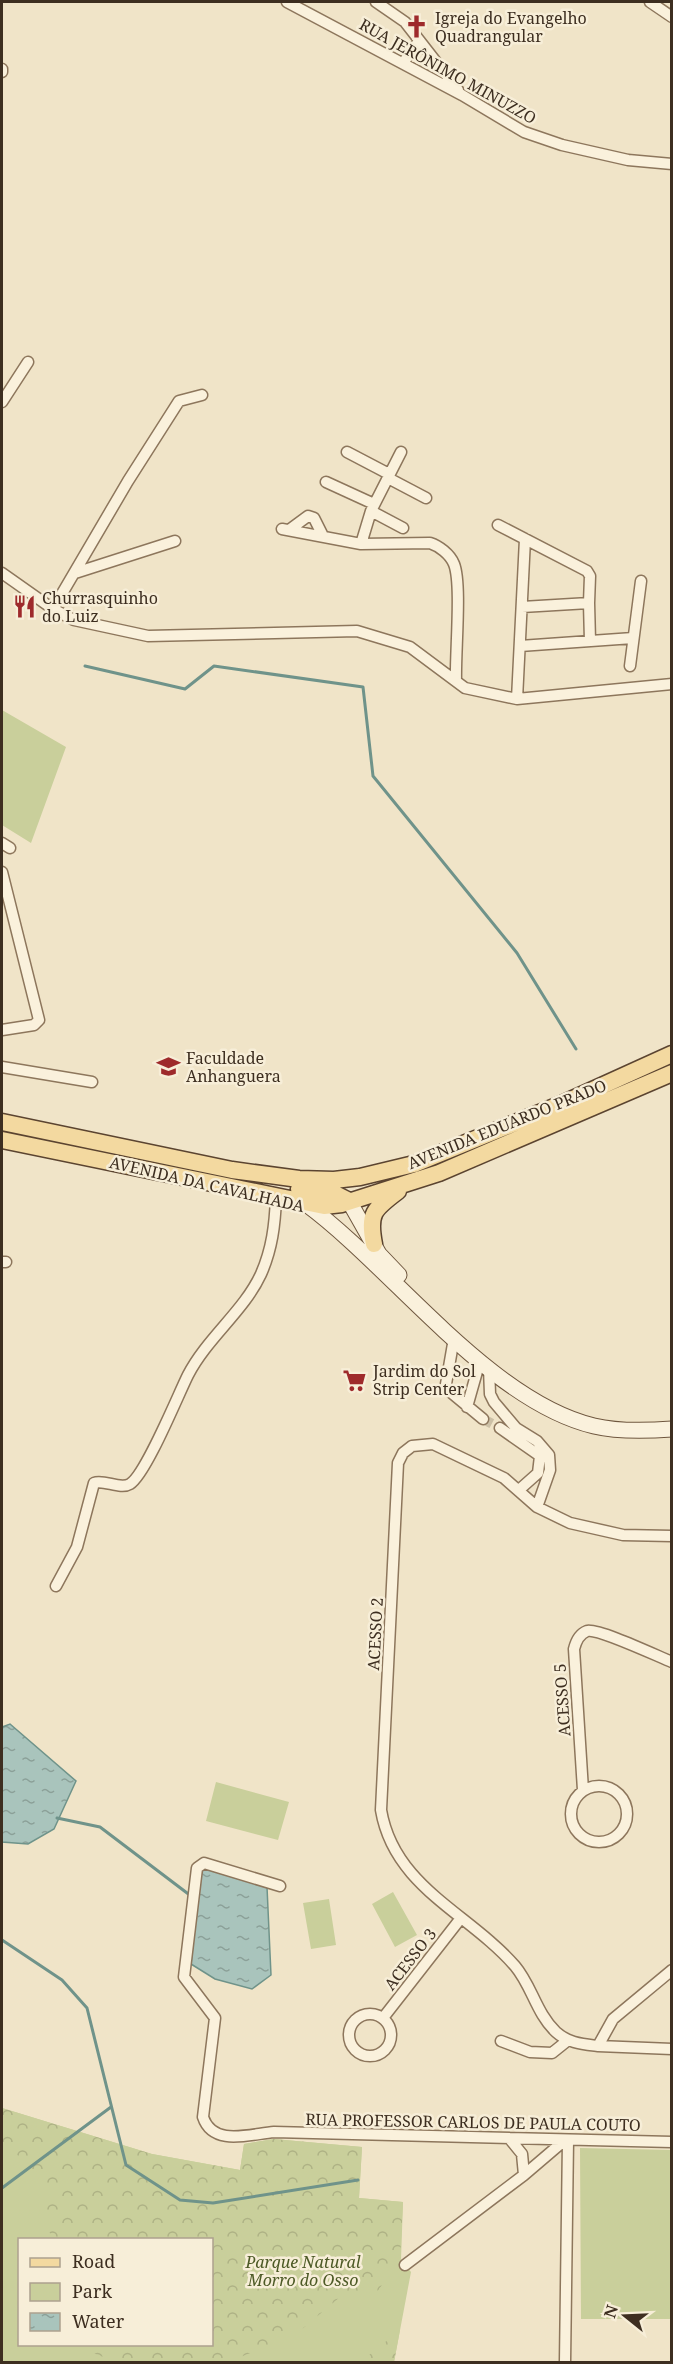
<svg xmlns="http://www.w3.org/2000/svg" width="673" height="2364" font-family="'Noto Serif',serif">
	<defs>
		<pattern id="forest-crowns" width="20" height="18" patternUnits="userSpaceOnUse" patternTransform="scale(1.5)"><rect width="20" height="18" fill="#c9cf9b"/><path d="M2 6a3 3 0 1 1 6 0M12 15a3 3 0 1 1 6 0" fill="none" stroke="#aeb285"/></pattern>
		<pattern id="water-ripples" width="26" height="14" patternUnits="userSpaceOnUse" patternTransform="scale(1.5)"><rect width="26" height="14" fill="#a9c4bc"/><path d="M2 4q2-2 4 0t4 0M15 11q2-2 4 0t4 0" fill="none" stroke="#8ba098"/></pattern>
	</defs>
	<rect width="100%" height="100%" fill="#f0e4c8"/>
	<!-- green -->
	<path fill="#c9cf9b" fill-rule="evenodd" d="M2,710L66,747L31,843L2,825Z
		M216,1782L289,1802L278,1840L206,1821Z
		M393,1892L417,1935L395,1947L372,1904Z
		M329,1899L336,1945L311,1949L303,1903Z
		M2,2108L152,2154L240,2170L244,2144L274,2139L362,2147L359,2198L403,2202L401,2260L411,2272L394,2362H2ZM20,2240H212V2344H20Z
		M580,2148L671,2150V2319H581Z"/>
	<!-- forest -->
	<path fill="url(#forest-crowns)" d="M2,2108L152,2154L240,2170L244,2144L274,2139L362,2147L359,2198L403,2202L400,2260L374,2296L340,2297L295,2335L228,2362H116L93,2353L89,2345L212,2344V2240L52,2239L42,2211L44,2180L16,2154L2,2146Z
		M400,2330L394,2362H360L363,2360Z"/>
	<!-- water -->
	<path fill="url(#water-ripples)" stroke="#6f938a" stroke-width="1.5" d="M10,1724L76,1781L54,1829L28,1844L2,1842V1727Z
		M201,1867L267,1887L271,1975L252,1989L215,1979L191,1964Z"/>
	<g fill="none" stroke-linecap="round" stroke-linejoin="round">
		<!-- stream -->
		<path stroke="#6f938a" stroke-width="3" d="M85,666L185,689L214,666L363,687L373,776L517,953L576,1049
			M57,1818L100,1827L191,1896
			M2,1940L62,1980L87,2008L126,2165L180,2200L213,2203L358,2180
			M2,2188L111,2107"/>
		<!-- street-tunnel -->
		<path stroke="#ccc0a6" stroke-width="10" stroke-dasharray="10 5" stroke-linecap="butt" d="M483,1419L500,1428"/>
		<defs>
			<path id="street" d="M287,2L462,95L524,132L562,145L628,160L672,164
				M376,2L405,22L458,90
				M650,2L672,17
				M403,63L419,41
				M2,69V72
				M2,402L28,362
				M347,452L389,474
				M388,478L426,498
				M326,482L374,504
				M371,511L403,528
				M498,525L587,571L590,576L589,603
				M282,529L361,544L430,543C439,546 450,554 454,564C462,584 455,654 456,681
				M289,530L308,516L314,518L323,536
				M361,544L371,511L401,452
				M2,573L53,609L74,620L148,636L357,631L410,647L465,688L517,699L672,684
				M75,573L175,541
				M522,607L589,603L590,641
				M53,609L128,481L179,401L202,395
				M520,646L633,638
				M630,666L641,581
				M517,699L525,539
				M2,843L10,848
				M2,1030L34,1025L39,1020L2,872
				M2,1067L92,1082
				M2,1262H6
				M454,1338L446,1384L448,1390L483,1419
				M489,1368L490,1394L494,1402L516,1428L537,1441L549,1455L550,1470L537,1507
				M467,1407L480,1361
				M500,1428L540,1456L538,1473L520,1489
				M56,1586L77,1547L94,1483C104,1479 120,1490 130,1484C146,1474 178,1395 188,1375C207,1338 244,1311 261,1274C272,1249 275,1225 276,1197
				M571 1814a28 28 0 1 1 56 0a28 28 0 1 1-56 0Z
				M583,1790L574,1649C576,1641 579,1634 587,1631C598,1628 657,1656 672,1662
				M280,1886L204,1863L197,1868L184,1977L215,2018L203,2117C213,2147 250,2134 274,2132L672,2142
				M672,1970L613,2019L598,2046L672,2049
				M349 2035a21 21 0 1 1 42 0a21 21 0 1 1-42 0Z
				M383,2018L461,1918
				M501,2041L530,2052L552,2053L567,2041
				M598,2046C582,2044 568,2043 556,2032C536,2013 532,1986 515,1966C469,1913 394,1887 381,1810L398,1463L403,1453L412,1446L433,1444L504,1478L537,1507L570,1523L623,1535L672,1536
				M509,2138L522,2154L524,2175
				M405,2265L524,2175L565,2140
				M565,2362L568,2140"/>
			<path id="secondary" d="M349,1201L379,1254L399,1275
				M306,1204C392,1267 489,1401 594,1426C619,1432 646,1431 672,1429"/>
			<path id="primary" d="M2,1122L232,1170L299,1179L334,1180L360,1177L414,1164L564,1103L672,1054
				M2,1140L324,1206L342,1204L439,1173L672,1073
				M299,1189L333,1193L349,1201
				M374,1244C368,1213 374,1209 398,1191"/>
		</defs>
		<!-- street casing -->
		<use href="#street" stroke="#8d765c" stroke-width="13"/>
		<!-- secondary casing -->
		<use href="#secondary" stroke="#6f573f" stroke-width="17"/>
		<!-- primary casing -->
		<use href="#primary" stroke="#5b4430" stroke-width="19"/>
		<!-- street -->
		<use href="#street" stroke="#faf1dc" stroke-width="10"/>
		<!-- secondary -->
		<use href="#secondary" stroke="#faf1dc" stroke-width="15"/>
		<!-- primary -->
		<use href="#primary" stroke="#f3d9a0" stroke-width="16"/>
	</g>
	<!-- icons -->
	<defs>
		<symbol id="church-bare" viewBox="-9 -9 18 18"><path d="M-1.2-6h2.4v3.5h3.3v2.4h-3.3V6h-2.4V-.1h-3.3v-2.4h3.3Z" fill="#9e2a2b" stroke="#f7eed8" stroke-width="2.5" paint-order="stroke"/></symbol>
		<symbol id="restaurant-bare" viewBox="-9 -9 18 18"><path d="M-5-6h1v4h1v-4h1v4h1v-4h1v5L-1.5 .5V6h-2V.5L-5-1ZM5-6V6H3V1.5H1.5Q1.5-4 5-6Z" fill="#9e2a2b" stroke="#f7eed8" stroke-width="2.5" paint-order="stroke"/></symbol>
		<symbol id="university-bare" viewBox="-9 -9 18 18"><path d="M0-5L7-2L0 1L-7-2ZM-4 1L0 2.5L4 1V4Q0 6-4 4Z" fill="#9e2a2b" stroke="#f7eed8" stroke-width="2.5" paint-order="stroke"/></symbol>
		<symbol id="supermarket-bare" viewBox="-9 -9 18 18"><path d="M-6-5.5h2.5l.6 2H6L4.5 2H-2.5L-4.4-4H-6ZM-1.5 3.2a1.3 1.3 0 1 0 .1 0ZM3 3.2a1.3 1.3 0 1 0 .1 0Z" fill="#9e2a2b" stroke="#f7eed8" stroke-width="2.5" paint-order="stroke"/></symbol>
	</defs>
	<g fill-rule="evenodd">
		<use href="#church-bare" x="400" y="10" width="33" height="33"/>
		<use href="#restaurant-bare" x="8" y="590" width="33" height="33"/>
		<use href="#university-bare" x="152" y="1050" width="33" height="33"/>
		<use href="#supermarket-bare" x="338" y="1364" width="33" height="33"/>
	</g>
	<g text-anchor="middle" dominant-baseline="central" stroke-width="5" stroke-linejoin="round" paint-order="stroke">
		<!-- poi labels -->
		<g font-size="16" fill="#3d2e20" stroke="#f7eed8" text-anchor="start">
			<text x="435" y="18">Igreja do Evangelho<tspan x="435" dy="18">Quadrangular</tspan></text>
			<text x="42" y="598">Churrasquinho<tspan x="42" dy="18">do Luiz</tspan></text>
			<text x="186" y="1058">Faculdade<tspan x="186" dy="18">Anhanguera</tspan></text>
			<text x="373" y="1371">Jardim do Sol<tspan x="373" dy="18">Strip Center</tspan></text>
		</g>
		<!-- street labels -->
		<g font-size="16" fill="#3d2e20" stroke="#f7eed8">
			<text transform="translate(448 71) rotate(29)">RUA JERÔNIMO MINUZZO</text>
			<text transform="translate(507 1124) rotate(-22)">AVENIDA EDUARDO PRADO</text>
			<text transform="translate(207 1184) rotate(13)">AVENIDA DA CAVALHADA</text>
			<text transform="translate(375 1634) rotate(-87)">ACESSO 2</text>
			<text transform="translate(562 1700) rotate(-94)">ACESSO 5</text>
			<text transform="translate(410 1959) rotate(-52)">ACESSO 3</text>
			<text transform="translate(473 2122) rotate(1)">RUA PROFESSOR CARLOS DE PAULA COUTO</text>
		</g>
		<!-- park labels -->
		<g font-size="16" font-style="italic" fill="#4d5a26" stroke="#f7eed8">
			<text x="303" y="2262">Parque Natural<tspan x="303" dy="18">Morro do Osso</tspan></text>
		</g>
	</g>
	<!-- border -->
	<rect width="673" height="2364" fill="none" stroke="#3d2e20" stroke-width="6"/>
	<!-- legend -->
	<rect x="18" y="2238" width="195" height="108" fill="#f7eed8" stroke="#ada18e" stroke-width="1.5"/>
	<rect x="30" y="2258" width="30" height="9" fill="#f3d9a0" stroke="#ada18e" stroke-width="1.5"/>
	<text x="72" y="2268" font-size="18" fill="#3d2e20">Road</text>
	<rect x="30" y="2283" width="30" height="18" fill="#c9cf9b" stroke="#ada18e" stroke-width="1.5"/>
	<text x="72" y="2298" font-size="18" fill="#3d2e20">Park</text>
	<rect x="30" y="2313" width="30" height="18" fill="url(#water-ripples)" stroke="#ada18e" stroke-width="1.5"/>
	<text x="72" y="2328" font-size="18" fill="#3d2e20">Water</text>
	<!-- north arrow -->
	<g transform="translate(625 2316) rotate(288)" stroke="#f7eed8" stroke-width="4.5" paint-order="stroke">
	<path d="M0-4.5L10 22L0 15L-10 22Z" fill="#3d2e20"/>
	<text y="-9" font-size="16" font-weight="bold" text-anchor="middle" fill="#3d2e20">N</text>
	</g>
</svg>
